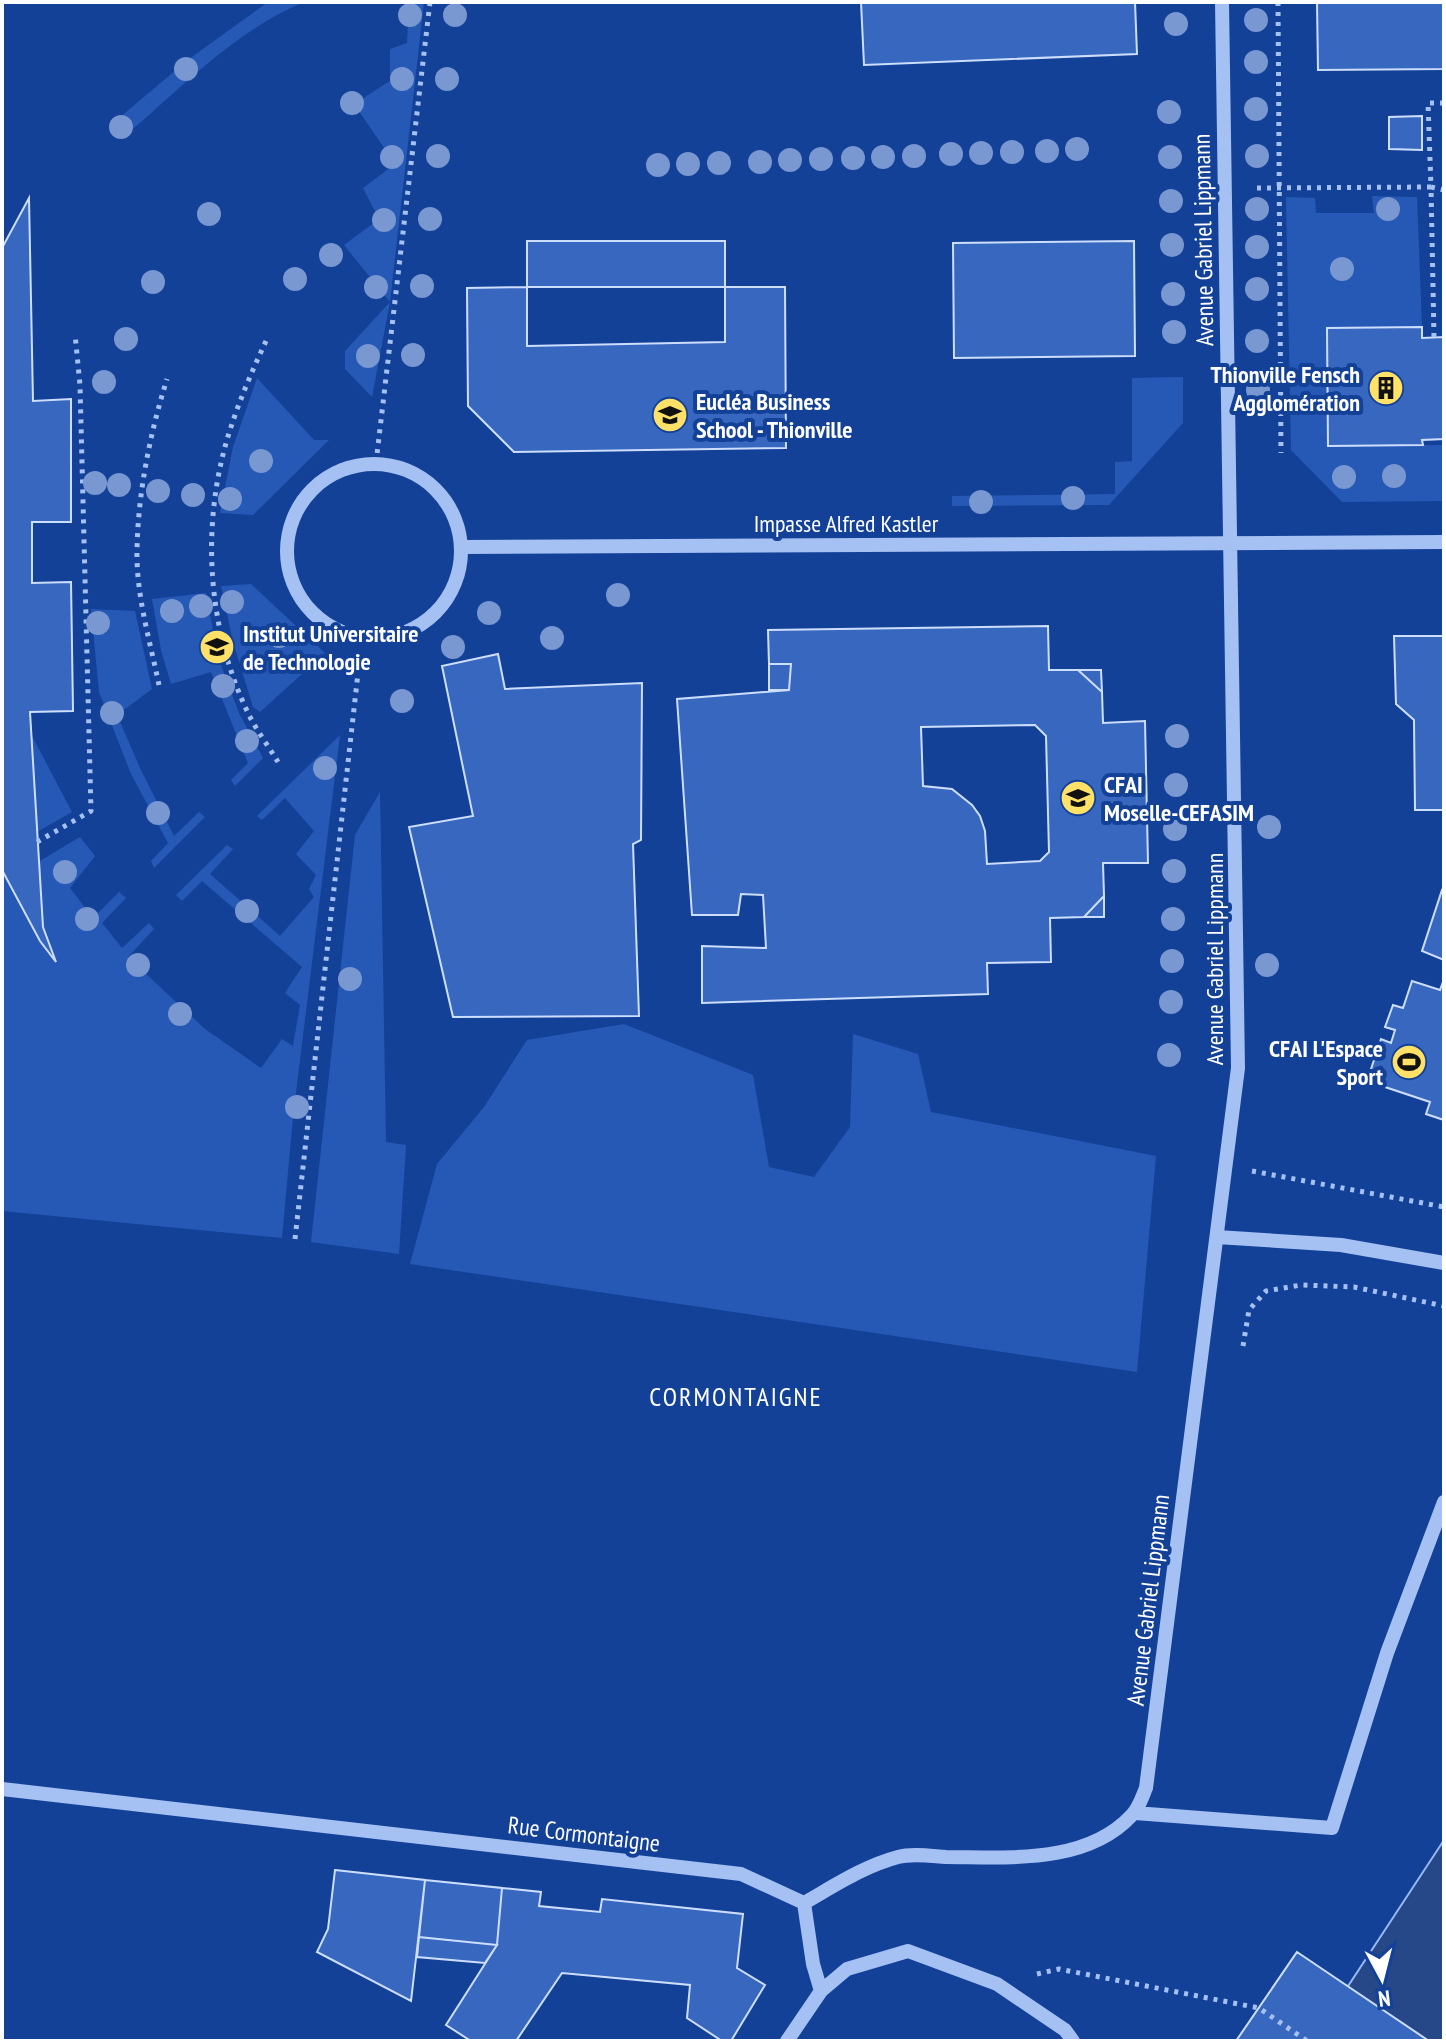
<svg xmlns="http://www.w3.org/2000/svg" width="1446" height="2043" font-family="'PT Sans Narrow',sans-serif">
	<rect width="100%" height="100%" fill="#134198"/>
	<!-- green -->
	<path fill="#2659b6" d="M268,2H304C236,30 180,89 125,136L113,123L189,59Z
		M409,2H424L390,302L372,397L345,369V351L390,302L344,245L379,219L363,188L395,164L354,104L390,81V49L407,43Z
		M1372,196L1417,197L1422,327L1327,328L1328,446L1444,445V501L1342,502L1291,450L1286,197L1315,198L1316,213H1374Z
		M1183,377V423L1109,505L952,506V496L1115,494V462L1132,461V378Z
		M257,378L314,440H329L253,515L220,513L233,447Z
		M251,584L325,653L260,712L253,707L233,642L221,586Z
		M206,593L218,657L239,713L263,758L235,786L231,780L248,763L211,672L171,684L161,650L152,599Z
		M91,609L135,611L152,689L117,715L140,768L174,836L199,812L205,817L154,868L151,861L168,843L131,774L99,692Z
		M31,734L72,812L37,832Z
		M340,735L293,1117L282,1238L2,1211V858L41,897L38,862L80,837L95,856L70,888L93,918L119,892L126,898L102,923L122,948L149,923L154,929L128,957L205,1029L261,1068L282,1039L293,1046L300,1005L285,993L302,967L202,881L182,901L176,895L227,845L233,849L210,874L280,936L314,897L309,889L316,875L296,854L314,831L285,798L262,820L257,816Z
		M380,792L386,1142L406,1145L399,1254L311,1242L355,835Z
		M624,1024L753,1075L769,1167L814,1177L850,1127L853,1034L918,1054L931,1112L1156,1156L1137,1372L410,1264L437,1164L484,1107L527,1040Z"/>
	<!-- water -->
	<path fill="#264889" stroke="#97baf6" stroke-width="2" d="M1444,1840V2041H1312Z"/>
	<!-- building -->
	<path fill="#3767be" stroke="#cddefd" stroke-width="2" fill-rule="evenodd" d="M861,2H1135L1137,54L864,65Z
		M1317,2H1444V69L1318,70Z
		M1422,116V150L1389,149V117Z
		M29,198L33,401L71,399V522H32V583L71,582L73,711L30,712L43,927L56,962L40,941L2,870V248Z
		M527,241H725V287H527Z
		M1134,241L1135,356L954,358L953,243Z
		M527,287V346L725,342V287H785L786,448L514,452L468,406L467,288Z
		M1422,327V338L1444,337V439L1422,440L1423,445L1328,446L1327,328Z
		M1048,626L1049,670H1078L1102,692L1103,723L1145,721L1148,863H1103L1104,896L1084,917L1050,918L1051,962L987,963L988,994L702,1003V946L766,948L763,895L741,894L738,915H692L677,699L789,690L791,664H769L768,630ZM1035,725L1046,736L1049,852L1040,861L987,864L985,831L980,816L972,805L952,789L923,786L921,727Z
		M1394,636H1444V810H1415L1414,720L1396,704Z
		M498,654L505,689L642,683L641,840L633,844L639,1016L453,1017L409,827L473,816L442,666Z
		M769,664H791L789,690H769Z
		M1078,670H1101L1102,692Z
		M1442,890L1444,891V960L1422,951Z
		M1104,896V917H1084Z
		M1444,979V1120L1426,1114L1430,1102L1367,1081L1381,1039L1391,1043L1395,1030L1385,1027L1393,1005L1403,1008L1412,981L1440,990Z
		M335,1870L425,1880L411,2001L317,1952L328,1929Z
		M425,1880L502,1888L497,1945L419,1937Z
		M502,1888L541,1892L539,1906L600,1912L602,1899L743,1914L737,1968L765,1985L731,2041H722L687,2018L690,1985L562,1973L516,2041H471L446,2025L497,1945Z
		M419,1937L497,1945L485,1963L417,1957Z
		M1297,1952L1429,2041H1236Z"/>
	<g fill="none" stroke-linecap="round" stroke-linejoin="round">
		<!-- path -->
		<path stroke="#a5c1f3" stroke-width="5" stroke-dasharray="4 6" stroke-linecap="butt" d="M1278,2L1281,453
			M1444,103H1428L1431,187L1444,190
			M1257,188L1431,187L1434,338
			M266,341C254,367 242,394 233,421C200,515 205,625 249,715C257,731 269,747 278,762
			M376,463L430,2
			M159,685C150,641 136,595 137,550C138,493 150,433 167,379
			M37,842L91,811L80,385L75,334
			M1252,1171L1444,1207
			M295,1239L360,655
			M1243,1346L1249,1310L1266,1291L1301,1285L1354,1287L1444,1306
			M1037,1974L1059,1969L1259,2008L1307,2041"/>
		<!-- minor -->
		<path stroke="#a5c1f3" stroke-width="14" d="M287 551a87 87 0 1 1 174 0a87 87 0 1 1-174 0Z
			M462,547L1444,542
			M1217,1237L1341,1245L1444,1263
			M2,1789L741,1874L804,1903
			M1135,1813L1332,1828L1387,1653L1444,1502
			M804,1903C834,1886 864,1866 898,1857C912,1853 931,1856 946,1857C1007,1857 1086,1865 1132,1815C1139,1808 1142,1797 1146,1788L1238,1068L1222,2
			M804,1903L813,1964L821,1991
			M787,2041L821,1991L847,1969L908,1951L997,1984L1065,2030L1073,2041"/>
	</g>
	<!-- trees -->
	<g fill="#7997d0">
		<circle cx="410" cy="15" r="12"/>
		<circle cx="455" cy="15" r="12"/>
		<circle cx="1256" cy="20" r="12"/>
		<circle cx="1176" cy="24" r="12"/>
		<circle cx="1256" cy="62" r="12"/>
		<circle cx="186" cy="69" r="12"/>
		<circle cx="402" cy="79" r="12"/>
		<circle cx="447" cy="79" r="12"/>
		<circle cx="352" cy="103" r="12"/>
		<circle cx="1256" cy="109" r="12"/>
		<circle cx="1169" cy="112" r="12"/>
		<circle cx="121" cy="127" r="12"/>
		<circle cx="1077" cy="149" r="12"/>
		<circle cx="1047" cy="151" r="12"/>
		<circle cx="1012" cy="152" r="12"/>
		<circle cx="981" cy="153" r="12"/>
		<circle cx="951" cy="154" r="12"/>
		<circle cx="438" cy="156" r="12"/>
		<circle cx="914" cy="156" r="12"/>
		<circle cx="1257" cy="156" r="12"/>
		<circle cx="392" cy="157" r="12"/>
		<circle cx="883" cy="157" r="12"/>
		<circle cx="1170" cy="157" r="12"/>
		<circle cx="853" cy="158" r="12"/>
		<circle cx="821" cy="159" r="12"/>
		<circle cx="790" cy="160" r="12"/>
		<circle cx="760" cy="162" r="12"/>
		<circle cx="719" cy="163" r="12"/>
		<circle cx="688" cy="164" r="12"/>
		<circle cx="658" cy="165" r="12"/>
		<circle cx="1171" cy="201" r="12"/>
		<circle cx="1257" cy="209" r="12"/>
		<circle cx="1388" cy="209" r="12"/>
		<circle cx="209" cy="214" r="12"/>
		<circle cx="430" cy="219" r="12"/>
		<circle cx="384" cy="220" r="12"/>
		<circle cx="1172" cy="245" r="12"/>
		<circle cx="1257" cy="247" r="12"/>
		<circle cx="331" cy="255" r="12"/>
		<circle cx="1342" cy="269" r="12"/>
		<circle cx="295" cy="279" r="12"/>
		<circle cx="153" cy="282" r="12"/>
		<circle cx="422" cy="286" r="12"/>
		<circle cx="376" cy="287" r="12"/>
		<circle cx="1257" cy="289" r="12"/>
		<circle cx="1173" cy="294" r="12"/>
		<circle cx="1174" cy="332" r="12"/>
		<circle cx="126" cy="339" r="12"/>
		<circle cx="1257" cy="341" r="12"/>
		<circle cx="413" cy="355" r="12"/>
		<circle cx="368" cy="356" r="12"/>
		<circle cx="104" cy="382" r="12"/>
		<circle cx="1258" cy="390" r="12"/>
		<circle cx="261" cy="461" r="12"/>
		<circle cx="1394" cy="476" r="12"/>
		<circle cx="1344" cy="477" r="12"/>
		<circle cx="95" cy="483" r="12"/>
		<circle cx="119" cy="485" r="12"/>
		<circle cx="158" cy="491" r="12"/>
		<circle cx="193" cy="495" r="12"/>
		<circle cx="1073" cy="498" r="12"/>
		<circle cx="230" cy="499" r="12"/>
		<circle cx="981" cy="502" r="12"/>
		<circle cx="618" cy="595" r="12"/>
		<circle cx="232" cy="602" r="12"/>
		<circle cx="201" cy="606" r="12"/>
		<circle cx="172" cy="611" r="12"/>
		<circle cx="489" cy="613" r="12"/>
		<circle cx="98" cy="623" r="12"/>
		<circle cx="279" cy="636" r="12"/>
		<circle cx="552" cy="638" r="12"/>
		<circle cx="453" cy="647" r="12"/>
		<circle cx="223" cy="686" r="12"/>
		<circle cx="402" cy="701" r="12"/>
		<circle cx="112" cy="713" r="12"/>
		<circle cx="1177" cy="736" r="12"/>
		<circle cx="247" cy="741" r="12"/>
		<circle cx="325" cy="768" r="12"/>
		<circle cx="1176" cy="785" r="12"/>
		<circle cx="158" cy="813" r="12"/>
		<circle cx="1269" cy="827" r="12"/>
		<circle cx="1175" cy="829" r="12"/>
		<circle cx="1174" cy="871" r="12"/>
		<circle cx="65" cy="872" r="12"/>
		<circle cx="247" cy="911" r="12"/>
		<circle cx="87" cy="919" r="12"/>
		<circle cx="1173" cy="919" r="12"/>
		<circle cx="1172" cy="961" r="12"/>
		<circle cx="138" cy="965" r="12"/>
		<circle cx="1267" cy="965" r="12"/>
		<circle cx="350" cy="979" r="12"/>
		<circle cx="1171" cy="1002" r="12"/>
		<circle cx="180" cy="1014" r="12"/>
		<circle cx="1169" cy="1055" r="12"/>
		<circle cx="297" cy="1107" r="12"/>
	</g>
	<!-- icons -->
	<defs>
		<symbol id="building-disc" viewBox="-11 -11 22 22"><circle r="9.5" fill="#ffe167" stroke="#134198"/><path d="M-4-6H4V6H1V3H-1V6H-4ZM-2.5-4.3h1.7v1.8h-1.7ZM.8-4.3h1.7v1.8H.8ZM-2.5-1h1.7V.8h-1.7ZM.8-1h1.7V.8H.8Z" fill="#111"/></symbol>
		<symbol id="university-disc" viewBox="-11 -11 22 22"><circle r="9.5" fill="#ffe167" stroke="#134198"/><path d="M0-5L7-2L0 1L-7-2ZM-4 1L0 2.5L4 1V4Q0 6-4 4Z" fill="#111"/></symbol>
		<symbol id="stadium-disc" viewBox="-11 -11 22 22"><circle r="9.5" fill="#ffe167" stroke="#134198"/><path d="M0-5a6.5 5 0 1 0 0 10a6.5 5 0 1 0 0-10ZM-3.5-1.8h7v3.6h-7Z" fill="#111"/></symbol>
	</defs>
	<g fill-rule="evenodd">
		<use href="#building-disc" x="1366" y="368" width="40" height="40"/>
		<use href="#university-disc" x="650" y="395" width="40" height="40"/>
		<use href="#university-disc" x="197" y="627" width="40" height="40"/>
		<use href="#university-disc" x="1058" y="778" width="40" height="40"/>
		<use href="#stadium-disc" x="1389" y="1042" width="40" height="40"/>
	</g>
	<g text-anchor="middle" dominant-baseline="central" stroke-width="8" stroke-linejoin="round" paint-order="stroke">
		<!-- street labels -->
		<g font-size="24" fill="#fff" stroke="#134198">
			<text transform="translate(1203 240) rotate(-91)">Avenue Gabriel Lippmann</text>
			<text x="846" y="523">Impasse Alfred Kastler</text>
			<text transform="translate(1214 959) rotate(-90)">Avenue Gabriel Lippmann</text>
			<text transform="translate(1148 1600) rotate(-83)">Avenue Gabriel Lippmann</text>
			<text transform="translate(584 1834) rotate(7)">Rue Cormontaigne</text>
		</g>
		<!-- poi labels -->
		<g font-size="24" font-weight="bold" fill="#fff" stroke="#134198" text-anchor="start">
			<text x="1360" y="374" text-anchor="end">Thionville Fensch<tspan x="1360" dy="28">Agglomération</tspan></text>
			<text x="696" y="401">Eucléa Business<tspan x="696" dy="28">School - Thionville</tspan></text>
			<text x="243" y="633">Institut Universitaire<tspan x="243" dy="28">de Technologie</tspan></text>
			<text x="1104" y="784">CFAI<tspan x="1104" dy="28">Moselle-CEFASIM</tspan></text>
			<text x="1383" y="1048" text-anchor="end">CFAI L'Espace<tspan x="1383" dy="28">Sport</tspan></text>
		</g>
		<!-- neighbourhood labels -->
		<g font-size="26" letter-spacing="2" fill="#fff" stroke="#134198">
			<text x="736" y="1396">CORMONTAIGNE</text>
		</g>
	</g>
	<!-- border -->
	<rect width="1446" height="2043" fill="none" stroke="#ffffff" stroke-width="8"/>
	<!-- north arrow -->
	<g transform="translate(1382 1979) rotate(173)" stroke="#134198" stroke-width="6" paint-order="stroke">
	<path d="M0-6L14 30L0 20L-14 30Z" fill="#ffffff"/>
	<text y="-12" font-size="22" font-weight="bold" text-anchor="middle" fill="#ffffff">N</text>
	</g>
</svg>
